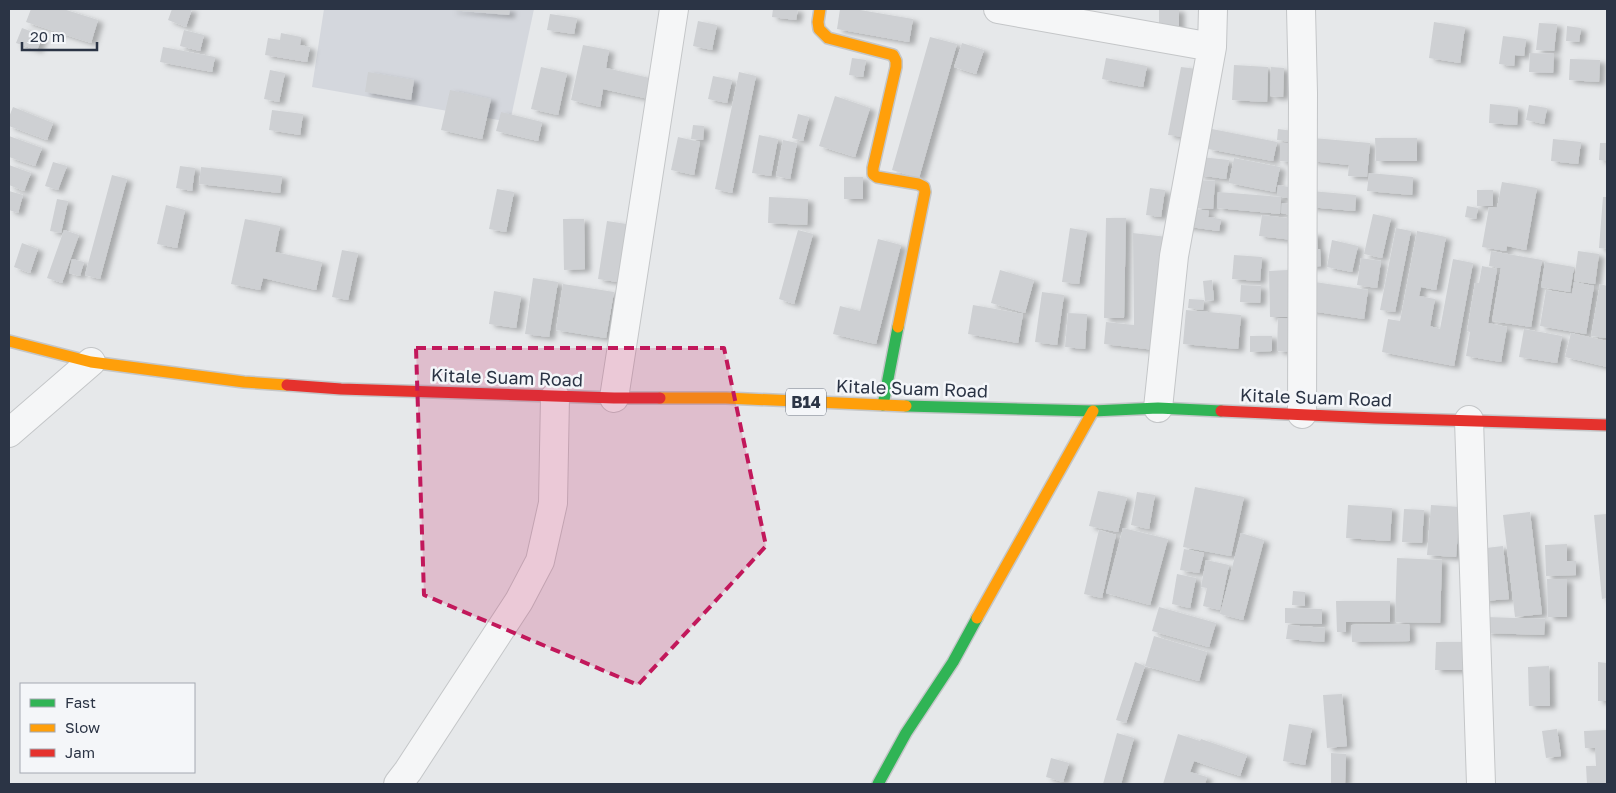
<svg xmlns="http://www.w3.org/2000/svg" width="1616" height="793" font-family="'Golos Text',sans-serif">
	<defs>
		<filter id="shadow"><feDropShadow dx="5.5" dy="3" stdDeviation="2.5" flood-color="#0004"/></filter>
	</defs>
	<rect width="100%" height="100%" fill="#e6e8ea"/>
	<!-- built -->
	<path fill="#d4d7dd" d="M324,9H534L510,122L312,87Z"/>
	<!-- building -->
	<path fill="#ced0d3" filter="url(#shadow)" d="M31,9H63L98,20L91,43L26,22Z
		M172,9H192L186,27L168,20Z
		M451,9H510L509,15L451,10Z
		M773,9H798L796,20L772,17Z
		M840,9H854L913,19L909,42L837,29Z
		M1159,9H1179V32H1159Z
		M550,14L577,18L574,34L547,30Z
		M698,21L717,25L712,50L693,46Z
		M1434,22L1465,27L1460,63L1429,58Z
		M1539,23L1557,24L1554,51L1536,50Z
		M1567,26L1581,28L1579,42L1566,41Z
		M22,28L43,36L37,50L16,43Z
		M184,30L204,35L200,51L180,46Z
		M281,33L301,37L300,45L310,47L307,62L265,55L268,38L280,40Z
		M1503,36L1526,39L1524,56L1515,55L1514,66L1499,64Z
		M930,37L957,44L919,178L892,170Z
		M962,43L984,50L976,74L954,67Z
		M583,45L609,50L606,68L654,79L649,99L603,89L600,107L571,100Z
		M163,47L215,57L212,72L160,62Z
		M1530,53L1554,54L1553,73L1529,72Z
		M852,58L866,60L863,77L849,75Z
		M1106,58L1147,66L1143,87L1102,79Z
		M1570,59L1600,60L1599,82L1569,80Z
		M1234,65L1268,67L1267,102L1232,100Z
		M541,67L567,73L558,115L531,109Z
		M1181,67L1197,69L1185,137L1168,135Z
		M1271,67L1284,68L1283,97L1270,96Z
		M270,70L285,73L279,102L264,99Z
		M368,72L414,80L411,100L365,92Z
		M739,72L756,76L732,193L715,189Z
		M713,76L732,80L727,103L708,99Z
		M450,90L491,99L482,139L441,130Z
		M835,96L870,108L855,157L819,146Z
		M1490,104L1518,107L1517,125L1489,123Z
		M1529,105L1547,108L1544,124L1526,120Z
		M13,107L53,123L47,140L9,126V117Z
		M272,110L303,114L300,135L269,130Z
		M501,112L542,122L538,141L496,131Z
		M798,114L809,117L803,141L792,138Z
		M693,125L704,126L703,140L691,139Z
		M1212,129L1277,142L1273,161L1208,149Z
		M1278,129L1293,131L1292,142L1277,140Z
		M759,135L778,139L771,176L752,173Z
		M9,136L42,148L35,166L9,157Z
		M678,137L700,142L694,175L671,170Z
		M1313,138L1370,143L1367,177L1348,176L1349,165L1311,161Z
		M1375,138H1417V161H1376Z
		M1553,139L1581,142L1578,164L1551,161Z
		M783,140L797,143L790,179L776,176Z
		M1280,143H1293V162L1280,161Z
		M1600,143H1607V161L1599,160Z
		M1201,157L1229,160L1226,179L1198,175Z
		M1234,158L1280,167L1275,192L1229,183Z
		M53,162L67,166L58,190L45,186Z
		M9,165L31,173L24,191L9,185Z
		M180,166L195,168L192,191L176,188Z
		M201,167L282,176L280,193L199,184Z
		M1369,173L1413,177L1412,195L1367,191Z
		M112,175L127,179L100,279L85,275Z
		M844,177H863V199H844Z
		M1196,180L1215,181L1213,209L1195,208Z
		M1502,182L1537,188L1526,250L1507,246L1506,251L1482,247L1489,207L1497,208Z
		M1278,185L1294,188L1293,199L1277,196Z
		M1150,188L1165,190L1161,217L1146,215Z
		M497,189L514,192L506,232L489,229Z
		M1477,190H1493V206H1477Z
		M9,191L23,195L18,213L9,210Z
		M1311,191L1356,195L1355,211L1309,207Z
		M1218,192L1281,197L1280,214L1217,208Z
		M769,197L808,199L807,225L768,223Z
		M1603,197H1607V249L1599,248Z
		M57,199L68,201L61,233L50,231Z
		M1282,203L1292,204L1291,215L1281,213Z
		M166,205L185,210L177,248L157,244Z
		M1467,206L1478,208L1476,219L1465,217Z
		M1187,208L1209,211L1208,217L1221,219L1219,231L1183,226Z
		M1373,214L1391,218L1382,258L1364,254Z
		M1262,215L1295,219L1293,240L1259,236Z
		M1106,218H1126L1124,318H1104Z
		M245,219L280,226L275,252L322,262L316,290L263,278L260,290L231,284Z
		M563,219H584L585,269L564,270Z
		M607,221L633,225L624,283L598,279Z
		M1070,228L1087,231L1079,284L1062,282Z
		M1396,228L1411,231L1395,312L1380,310Z
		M64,230L79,235L62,283L47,278Z
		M798,230L813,234L794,304L779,299Z
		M1417,231L1446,237L1436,290L1421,287L1419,296L1435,299L1430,326L1440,329L1453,259L1473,263L1454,366L1382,352L1388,319L1400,321Z
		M1133,233L1167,237L1155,350L1104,344L1106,322L1134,325Z
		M1304,233H1317L1318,249H1320L1321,266L1306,267Z
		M878,239L901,245L876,344L833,334L840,306L860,311Z
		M1332,240L1358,246L1352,272L1327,267Z
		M22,243L38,249L30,273L14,267Z
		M342,250L358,253L348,300L332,297Z
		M1491,251L1542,260L1531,327L1492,321L1501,268L1489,266Z
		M1578,251L1599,254L1595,284L1574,281Z
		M1234,255L1262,257L1260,281L1232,279Z
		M1361,258L1381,261L1377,288L1357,285Z
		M72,259L84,262L80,276L69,273Z
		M1545,262L1574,267L1570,292L1541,287Z
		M1482,266L1497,269L1488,323L1507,327L1501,362L1466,356L1470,332L1467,331L1475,283H1479Z
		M1000,270L1034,280L1025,313L991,303Z
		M1288,270L1290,317H1270L1269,271Z
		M533,278L558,282L549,337L525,334Z
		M1212,280L1214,300L1205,301L1203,281Z
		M1308,281L1368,290L1364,319L1304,310Z
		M1574,282L1594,286L1586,334L1540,326L1546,290L1572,294Z
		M563,284L614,292L606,338L556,330Z
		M1600,284L1607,286V338L1591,336Z
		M1241,285L1261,286L1260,303L1240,302Z
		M494,291L521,296L516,328L489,324Z
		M1042,292L1064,295L1057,345L1035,342Z
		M1189,299L1204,300L1203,310L1188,308Z
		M973,305L1023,314L1018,343L968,334Z
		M1186,310L1241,315L1238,349L1183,344Z
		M1068,313L1087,314L1085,349L1065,347Z
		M1278,318L1297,319V352L1277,351Z
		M1524,329L1562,336L1557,363L1519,357Z
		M1571,333L1607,341V367L1565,357Z
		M1250,336H1272V351L1250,352Z
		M1195,487L1244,497L1231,556L1183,547Z
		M1098,491L1127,497L1118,532L1089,526Z
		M1137,492L1155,495L1149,529L1131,525Z
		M1348,505L1392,508L1390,541L1346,538Z
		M1431,505L1460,507L1456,557L1427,555Z
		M1404,509L1424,510L1422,543L1402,542Z
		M1530,512L1542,614L1515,617L1503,515Z
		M1607,514V598L1602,599L1594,515Z
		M1123,528L1168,539L1150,605L1106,593Z
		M1099,530L1116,535L1102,598L1084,594Z
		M1241,533L1264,540L1243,620L1220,614Z
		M1567,544V561H1576V575L1546,576L1545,545Z
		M1503,546L1509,599L1483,601L1478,549Z
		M1184,549L1204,553L1199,573L1180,570Z
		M1397,558L1442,560L1440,623L1395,622Z
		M1206,560L1229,565L1220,610L1203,606L1207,588L1201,587Z
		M1177,574L1196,578L1190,608L1172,604Z
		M1547,579H1567V617H1548Z
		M1293,591L1305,592V606L1292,605Z
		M1336,601H1390V622H1346V632H1337Z
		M1159,607L1216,623L1209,647L1152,631Z
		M1285,608L1322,609V624L1285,623Z
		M1486,617L1545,619L1544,635L1486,633Z
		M1409,624L1410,641L1352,642L1351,625Z
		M1288,625L1325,628L1324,642L1286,639Z
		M1154,636L1207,652L1199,681L1145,666Z
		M1436,642H1464V670H1435Z
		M1135,662L1145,666L1126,723L1116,720Z
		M1598,662L1607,663V701H1598Z
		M1549,666L1550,706H1529L1528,667Z
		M1342,694L1347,746L1327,748L1323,695Z
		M1289,724L1312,728L1305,765L1283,761Z
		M1557,729L1561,756L1546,758L1542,731Z
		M1607,730V784H1587L1586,766H1596L1595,748H1585L1584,731Z
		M1117,733L1134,738L1121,784H1103Z
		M1178,734L1200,741L1201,739L1247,755L1240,776L1194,761L1190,772L1207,777L1205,784H1163Z
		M1331,753L1346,754L1345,784H1331Z
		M1051,758L1069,763L1063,782L1046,777Z"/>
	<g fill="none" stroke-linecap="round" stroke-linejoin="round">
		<defs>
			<path id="street" d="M998,9L1212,47
				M1301,9L1303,93L1302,414
				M614,398L674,9
				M1158,408L1174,256L1212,47L1213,9
				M1469,420L1481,784
				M9,433L91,362
				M398,784L408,771L519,601L540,561L553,503L555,397"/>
			<path id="fast" d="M883,405L898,327
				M906,406L1093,411L1158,408L1221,411
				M878,784L906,733L953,662L977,618"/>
			<path id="slow" d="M820,9L818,22L819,29L828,38L893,55L896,61V67L873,168V174L877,177L918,184L924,187L925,192L898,327
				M9,341L91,362L244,382L287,385
				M660,398H726L906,406
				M977,618L1093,411"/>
			<path id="jam" d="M287,385L341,389L614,398H660
				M1221,411L1375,418L1607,425"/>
		</defs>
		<!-- street casing -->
		<use href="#street" stroke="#c4c6c8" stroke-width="30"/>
		<!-- fast casing -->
		<use href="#fast" stroke="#c4c6c8" stroke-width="14"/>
		<!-- slow casing -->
		<use href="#slow" stroke="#c4c6c8" stroke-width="14"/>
		<!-- jam casing -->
		<use href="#jam" stroke="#c4c6c8" stroke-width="14"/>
		<!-- street -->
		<use href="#street" stroke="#f5f6f7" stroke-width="28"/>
		<!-- fast -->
		<use href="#fast" stroke="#30b455" stroke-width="11"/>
		<!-- slow -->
		<use href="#slow" stroke="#ff9f0a" stroke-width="11"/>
		<!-- jam -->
		<use href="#jam" stroke="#e5322d" stroke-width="11"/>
	</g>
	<!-- marked area -->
	<path fill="#c2185b" fill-opacity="0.2" stroke="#c2185b" stroke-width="4" stroke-dasharray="10 6" stroke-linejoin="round" d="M416,348H724L766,546L638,685L424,595Z"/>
	<g text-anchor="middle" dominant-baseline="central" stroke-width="5" stroke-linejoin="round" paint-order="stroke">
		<!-- shield labels -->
		<rect fill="#f4f6f9" stroke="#676e7b" stroke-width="1" x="786" y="388.5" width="40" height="27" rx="4"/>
		<g font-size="16" font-weight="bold" fill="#2b3445">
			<text x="806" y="402">B14</text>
		</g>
		<!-- street labels -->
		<g font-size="18" fill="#2b3445" stroke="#f4f6f9">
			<text transform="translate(507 377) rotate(2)">Kitale Suam Road</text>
			<text transform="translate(912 388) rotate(2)">Kitale Suam Road</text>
			<text transform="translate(1316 397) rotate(2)">Kitale Suam Road</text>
		</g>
	</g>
	<!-- border -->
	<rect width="1616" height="793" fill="none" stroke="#2b3445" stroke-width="20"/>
	<!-- legend -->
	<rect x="20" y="683" width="175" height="90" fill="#f4f6f9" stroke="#a4a8b1"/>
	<rect x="30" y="699" width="25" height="8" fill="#30b455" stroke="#a4a8b1"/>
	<text x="65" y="708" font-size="15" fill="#2b3445">Fast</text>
	<rect x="30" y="724" width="25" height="8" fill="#ff9f0a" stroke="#a4a8b1"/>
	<text x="65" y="733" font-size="15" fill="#2b3445">Slow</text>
	<rect x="30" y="749" width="25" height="8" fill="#e5322d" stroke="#a4a8b1"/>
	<text x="65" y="758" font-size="15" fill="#2b3445">Jam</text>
	<!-- scale -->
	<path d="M22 42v8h75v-8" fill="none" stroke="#2b3445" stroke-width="2.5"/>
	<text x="30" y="42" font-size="15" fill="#2b3445" stroke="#f4f6f9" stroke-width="4" paint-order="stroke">20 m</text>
</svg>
